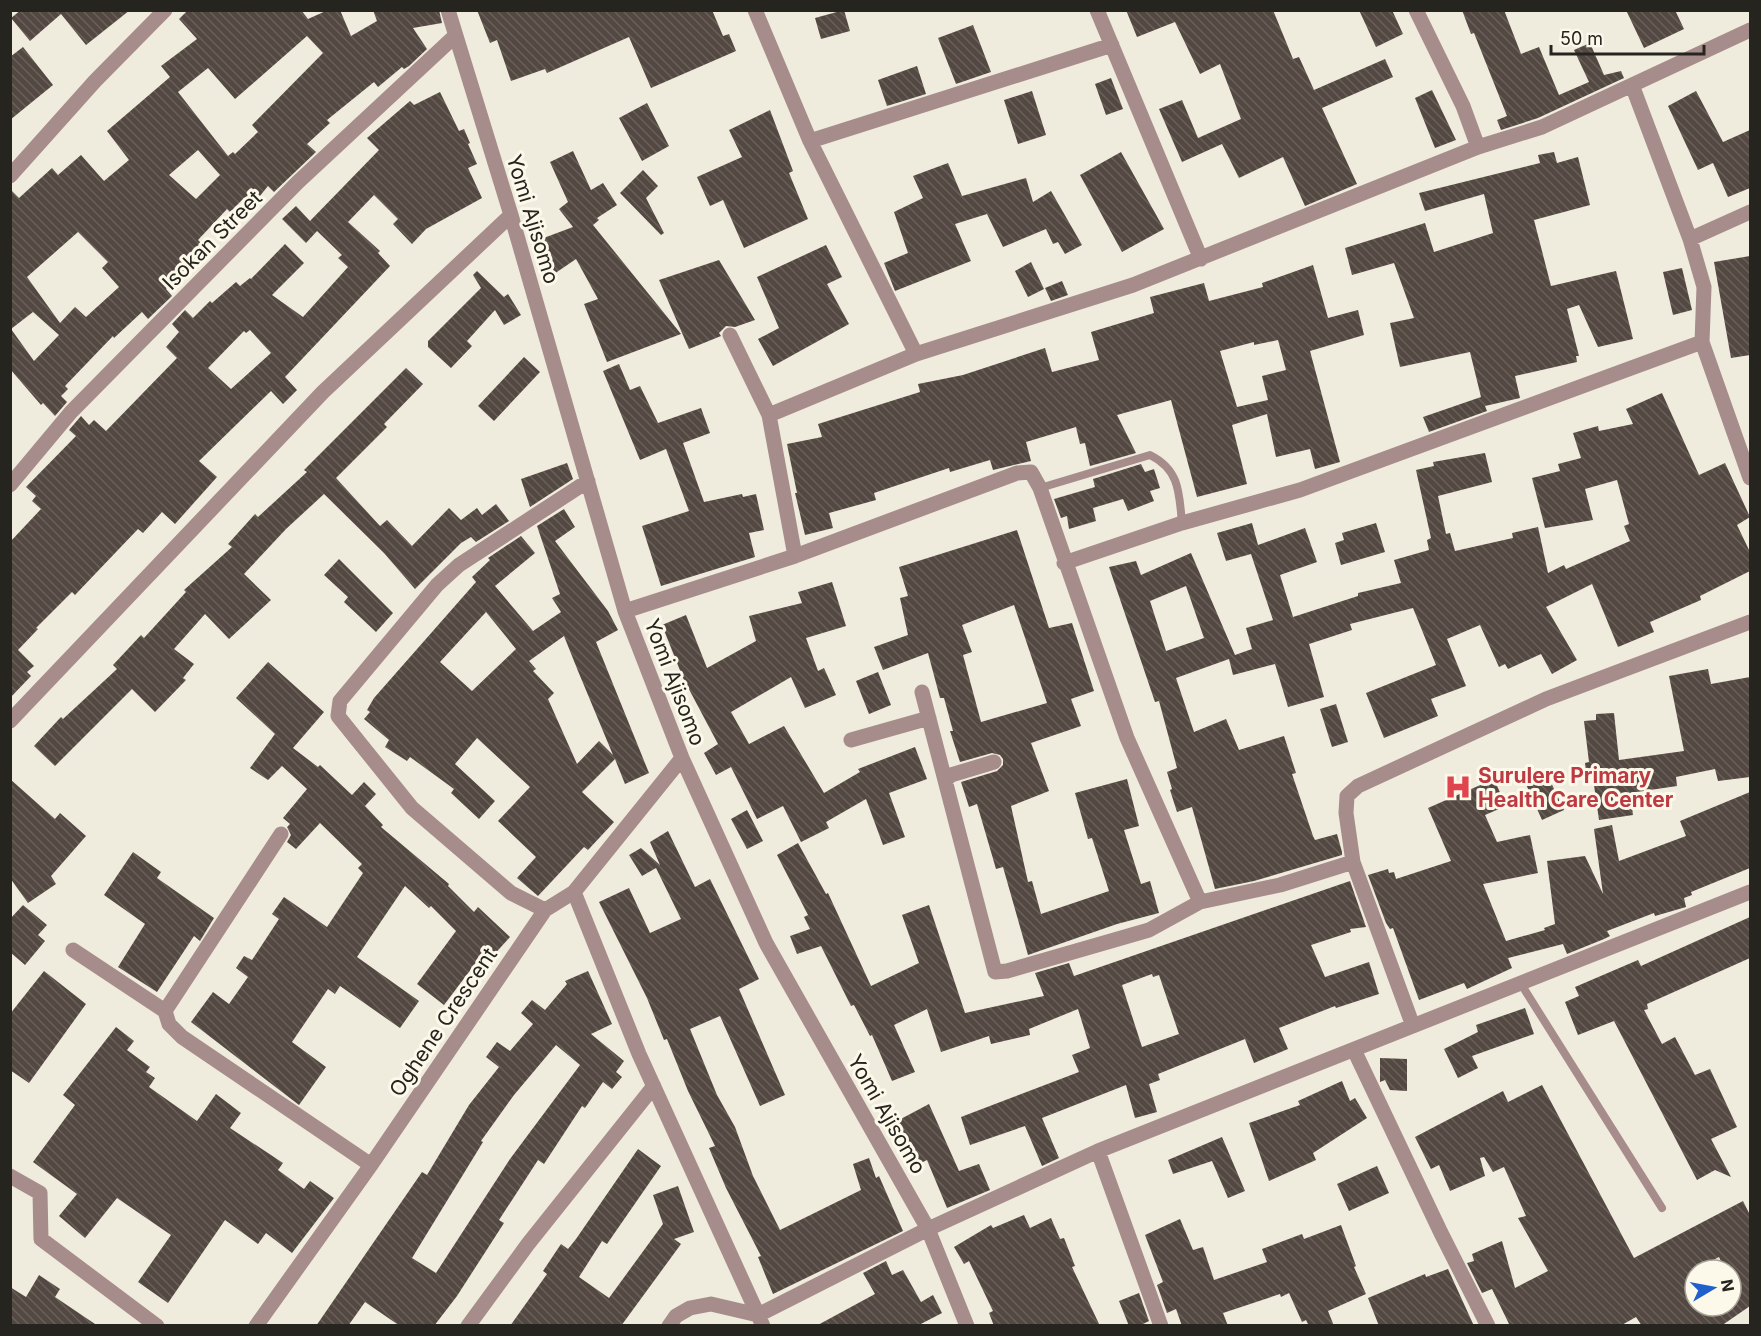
<svg xmlns="http://www.w3.org/2000/svg" width="1761" height="1336" font-family="Inter,sans-serif">
	<defs>
		<pattern id="building-back-hatch" width="6" height="6" patternUnits="userSpaceOnUse" patternTransform="scale(1.5)"><rect width="6" height="6" fill="#544942"/><path d="M-1 5l2 2M0 0l6 6M5-1l2 2" fill="none" stroke="#69605a"/></pattern>
	</defs>
	<rect width="100%" height="100%" fill="#efebdd"/>
	<!-- building -->
	<path fill="url(#building-back-hatch)" fill-rule="evenodd" d="M21,10H130L86,45L61,14L30,41L11,18Z
		M188,10H301L308,19L328,10H340L351,36L377,21L373,10H439L442,23L413,28L427,49L409,66L404,69L402,67L378,87L374,82L327,120L330,123L307,144L316,152L274,192L268,186L255,202L244,198L230,212L227,209L198,240L206,248L166,289L172,296L148,319L142,312L114,338L113,336L65,386L68,389L61,396L67,402L55,416L43,403L41,405L10,369V189L19,198L52,168L58,175L81,155L104,181L129,160L107,131L170,77L161,66L197,39L179,19ZM307,36L323,53L252,125L258,132L235,154L233,152L228,156L178,92L208,68L235,99ZM198,150L220,175L196,199L169,175ZM78,232L108,262L102,268L119,287L86,317L75,307L60,323L27,277ZM33,312L59,335L34,361L11,329Z
		M477,10H712L723,36L729,34L736,51L651,88L629,37L547,73L545,69L511,81L497,40L490,43Z
		M844,10L850,31L821,39L815,18Z
		M1126,10H1273L1293,59L1299,57L1314,90L1385,59L1393,77L1322,108L1357,184L1305,206L1283,157L1239,178L1222,144L1182,162L1159,109L1182,100L1198,138L1241,119L1220,64L1200,74L1175,22L1137,37Z
		M1359,10H1392L1403,34L1376,47Z
		M1462,10H1504L1521,54L1539,47L1559,95L1589,82L1574,50L1590,43L1604,75L1621,71L1624,78L1538,118L1501,130L1497,120L1507,116L1474,33L1471,34Z
		M1626,10H1675L1684,29L1644,48Z
		M973,25L991,72L956,84L938,38Z
		M23,47L53,85L10,120V57Z
		M917,66L926,94L887,106L878,80Z
		M1111,78L1123,109L1106,115L1095,84Z
		M1432,90L1456,140L1435,148L1415,98Z
		M1032,91L1046,135L1018,144L1004,100Z
		M1696,91L1723,142L1750,130V188L1728,197L1713,163L1698,170L1668,106Z
		M440,92L459,131L464,129L470,143L468,144L477,164L468,168L482,198L426,229L412,244L393,224L398,219L374,195L348,222L380,251L378,253L390,266L285,377L297,390L283,404L271,391L199,461L217,477L175,524L162,512L143,533L138,529L75,595L72,592L36,628L38,629L18,650L34,666L27,672L31,676L10,698V542L41,509L32,501L36,496L26,487L76,436L69,430L81,416L89,425L94,420L106,431L177,358L166,347L179,332L172,324L185,310L193,318L210,301L212,303L236,282L240,286L250,278L251,279L285,244L304,263L272,295L303,317L348,267L338,258L342,255L317,231L306,243L282,219L296,206L310,221L379,150L367,138L410,101L414,105ZM250,330L271,353L231,389L208,368L244,331L246,333Z
		M647,103L669,146L642,161L619,118Z
		M770,110L793,171L789,173L808,219L744,248L723,200L710,206L697,177L742,157L729,130Z
		M573,151L591,190L603,183L617,205L597,218L599,220L593,225L681,334L607,362L584,304L598,299L576,259L554,274L541,239L573,227L559,209L568,202L550,162Z
		M1121,152L1164,229L1122,252L1080,175Z
		M1554,152L1557,163L1578,157L1590,205L1534,220L1551,286L1616,271L1633,339L1598,347L1579,305L1567,309L1579,356H1576L1577,362L1515,376L1520,398L1485,406L1487,411L1429,432L1423,417L1481,397L1470,352L1400,367L1390,323L1414,318L1394,263L1352,275L1345,248L1425,223L1434,252L1493,233L1484,194L1425,211L1419,193L1540,163L1538,155Z
		M948,163L962,196L1026,178L1033,202L1051,191L1082,245L1065,254L1058,242L1053,244L1046,229L1003,247L987,214L955,224L971,261L895,291L884,263L908,253L894,212L923,198L913,176Z
		M643,170L658,186L646,198L664,233L661,235L620,193Z
		M826,245L842,277L827,284L849,324L773,366L758,339L779,328L757,277Z
		M1750,256V355L1731,358L1714,262Z
		M719,260L755,320L735,327L726,326L719,333L721,336L689,349L659,280Z
		M1031,262L1044,289L1028,297L1015,271Z
		M1313,265L1328,318L1358,310L1364,335L1310,351L1340,462L1315,469L1310,449L1276,457L1267,414L1232,425L1247,484L1197,497L1171,400L1117,415L1136,453L1090,466L1085,443L1080,444L1076,427L1026,442L1031,461L993,470L990,460L950,472L949,468L874,493L876,500L829,513L833,528L805,535L795,493H797L787,444L822,437L818,424L920,392L918,384L963,375L1045,348L1052,372L1099,360L1091,332L1154,313L1150,297L1204,283L1209,301L1263,287L1262,283ZM1278,340L1286,370L1262,376L1268,400L1237,407L1220,351L1254,342V345Z
		M1682,268L1692,310L1673,315L1663,272Z
		M477,271L504,297L508,294L521,315L504,325L495,310L467,341L472,346L451,368L428,347V341L481,288L473,275Z
		M1062,281L1068,295L1051,301L1045,288Z
		M524,357L540,372L494,421L478,406Z
		M619,364L630,390L640,386L658,423L701,408L710,433L683,443L704,502L742,494L743,497L756,494L764,530L749,533L755,557L661,586L642,526L689,511L666,449L640,460L603,371Z
		M406,368L423,384L384,424L387,427L336,478L380,526L387,520L412,546L449,508L461,520L477,508L482,515L496,504L509,521L476,542L471,537L461,543L415,589L384,553L324,494L286,529L244,574L271,600L229,639L205,614L174,649L194,664L183,678L186,680L155,712L132,689L55,766L34,746L61,717L63,719L117,669L113,665L141,635L144,638L186,592L184,590L232,547L228,544L255,514L258,517L307,472L304,470Z
		M1662,393L1699,475L1725,463L1750,517L1737,525L1750,552V571L1700,596L1701,600L1650,622L1654,632L1618,647L1592,584L1546,607L1577,660L1552,674L1541,654L1508,669L1505,664L1499,667L1480,625L1447,639L1466,686L1431,699L1438,716L1384,738L1366,693L1436,665L1413,608L1350,624L1352,630L1309,644L1324,697L1288,707L1275,664L1233,675L1229,659L1176,678L1194,732L1226,719L1239,750L1284,736L1296,773L1292,774L1313,836L1315,840L1337,834L1342,852V855L1254,881L1215,889L1192,807L1177,812L1170,790L1172,789L1167,772L1177,768L1159,701L1155,702L1109,567L1136,561L1141,575L1191,553L1235,655L1252,649L1246,628L1273,620L1251,554L1226,561L1217,533L1252,523L1258,545L1305,528L1317,562L1280,575L1293,617L1358,596V593L1401,583L1394,560L1429,550L1427,540L1431,538L1416,470L1434,466L1433,462L1485,453L1492,482L1438,496L1446,534L1450,533L1455,551L1513,538L1512,533L1538,527L1548,573L1564,565L1566,569L1630,541L1624,526L1629,524L1617,480L1585,489L1593,520L1545,528L1532,478L1560,471L1558,464L1581,458L1573,433L1598,426L1599,431L1633,424L1626,409ZM1186,586L1204,638L1166,651L1150,601Z
		M567,463L573,479L530,507L521,479Z
		M1141,464L1145,472L1154,469L1160,488L1150,491L1154,501L1128,511L1123,499L1093,508L1096,521L1069,529L1067,516L1061,518L1054,499L1095,487L1093,479Z
		M564,509L575,527L555,541L608,611L618,630L596,642L649,773L625,784L615,759L582,792L614,822L588,850L584,847L538,896L517,878L536,857L498,821L530,787L477,738L455,764L495,801L479,819L451,793L454,789L410,757L407,761L385,747L389,740L364,719L370,712L367,710L374,698L476,582L472,577L490,560L488,558L521,536L535,553L495,586L533,631L561,612L552,598L560,594L537,526ZM486,612L516,649L472,691L440,662ZM564,636L578,671L613,755L599,741L577,764L548,699L554,693L533,671L536,669L529,661Z
		M1376,523L1385,552L1341,565L1335,543L1344,540L1342,533Z
		M1017,530L1049,628L1072,623L1094,691L1071,699L1081,726L1031,743L1049,791L1011,806L1028,882L1032,881L1041,914L1109,891L1092,838L1088,839L1075,793L1127,779L1139,826L1124,830L1141,884L1150,881L1159,913L1117,924L1028,955L1003,867L996,869L977,804L969,807L961,782L997,771L1003,765V759L1000,755L992,753L960,762L950,731H953L944,698H940L928,653L883,670L874,647L908,635L900,598L908,596L899,567ZM1014,605L1047,703L981,722L963,655L972,652L962,625Z
		M339,559L393,613L376,632L344,602L348,597L324,575Z
		M832,582L846,626L806,638L818,671L824,668L836,695L805,708L791,677L731,712L749,744L784,726L824,793L860,772L858,769L915,747L927,779L889,793L905,837L883,845L866,799L826,822L829,828L801,842L783,806L757,819L731,767L716,775L704,753L718,744L683,678L662,625L686,615L707,668L756,641L749,616L802,603L798,592Z
		M268,662L324,712L293,748L318,767L320,765L352,795L364,782L376,794L365,806L383,825L381,827L449,884L448,886L474,912L478,907L510,937L491,958L484,952L444,1005L417,984L456,931L431,906L429,908L405,886L357,957L419,1001L400,1028L340,986L335,994L328,989L292,1042L326,1067L299,1105L191,1022L213,992L229,1004L248,977L236,968L244,956L252,960L279,919L272,914L284,897L327,927L363,873L358,868L362,864L320,823L296,849L287,842L291,835L287,827L290,824L283,818L307,789L282,766L268,780L250,768L275,734L236,698Z
		M1708,669L1711,684L1750,677V777L1718,781L1715,769L1676,777L1677,786L1630,793L1633,815L1599,820L1593,778L1587,779L1585,763L1589,762L1584,721L1596,720V714L1614,713L1619,760L1684,751L1669,676Z
		M878,672L891,705L869,714L856,681Z
		M1336,704L1348,742L1332,747L1320,709Z
		M1546,772L1564,810L1542,820L1525,782Z
		M10,779L55,819L60,813L86,836L51,876L56,884L28,903L10,878Z
		M1494,779L1506,806L1485,815L1497,842L1530,835L1538,873L1483,884L1506,941L1545,930L1544,928L1555,924L1547,861L1585,856L1603,894L1594,829L1612,825L1619,861L1686,836L1680,821L1750,792V868L1691,892L1692,895L1684,898L1686,907L1655,916L1654,913L1607,931L1610,936L1604,939L1567,954L1563,944L1508,958L1512,968L1467,989L1464,983L1419,1000L1393,928L1390,929L1386,923L1368,875L1388,869L1389,873L1394,872L1396,879L1451,861L1428,808Z
		M747,810L763,841L747,849L731,819Z
		M668,831L695,887L710,879L759,979L739,989L785,1095L760,1106L720,1016L690,1029L717,1095L735,1127L753,1176L780,1230L861,1190L853,1164L869,1158L876,1178L879,1176L903,1231L773,1294L758,1257L761,1256L726,1188L709,1148L715,1146L688,1091L667,1039L664,1040L647,998L599,902L629,888L650,933L681,919L656,868L642,876L629,855L641,848L660,865L650,842Z
		M798,843L826,894L828,893L871,986L919,963L902,915L929,905L965,1013L1044,996L1035,973L1069,963L1074,976L1350,881L1366,927L1350,929L1351,932L1311,945L1325,977L1369,962L1379,994L1336,1008L1335,1006L1279,1028L1288,1049L1254,1063L1245,1039L1158,1074L1160,1080L1149,1084L1157,1112L1135,1118L1126,1085L1042,1118L1059,1158L1042,1166L1025,1126L970,1145L961,1117L1079,1072L1072,1055L1090,1048L1078,1009L1029,1029L1030,1035L991,1044L989,1036L941,1052L927,1009L894,1025L915,1072L892,1081L872,1035L870,1036L854,1005L851,1006L821,946L797,954L790,936L810,929L804,917L808,915L777,855ZM1152,974L1153,977L1159,975L1179,1034L1142,1047L1122,985Z
		M133,852L161,872L157,878L214,918L200,941L194,936L157,992L118,967L145,924L104,895Z
		M23,905L47,925L38,935L45,941L25,965L10,952V919Z
		M1750,917V958L1647,1004L1648,1009L1644,1010L1662,1044L1675,1037L1695,1075L1710,1069L1737,1127L1711,1139L1731,1177L1715,1170L1697,1180L1614,1021L1578,1035L1565,1002L1579,996L1575,987L1638,960L1641,966Z
		M44,971L86,1004L29,1083L10,1070V1014Z
		M588,971L612,1024L591,1034L624,1061L616,1072L622,1077L612,1089L603,1082L585,1108L582,1106L544,1164L538,1160L499,1220L504,1223L457,1296L434,1326H400L365,1302L348,1326H316L422,1172L427,1175L469,1105L499,1067L486,1057L497,1042L510,1051L533,1024L521,1013L532,1000L545,1010L567,984L565,981ZM556,1045L580,1065L510,1159L436,1273L412,1258L483,1142L481,1141L514,1095Z
		M1525,1008L1534,1034L1472,1056L1478,1068L1458,1078L1444,1049L1478,1032L1476,1025Z
		M116,1027L134,1041L127,1050L150,1067L146,1072L155,1078L149,1087L197,1121L216,1094L241,1113L230,1128L283,1163L278,1170L304,1189L310,1181L334,1198L292,1253L266,1233L258,1244L225,1220L168,1303L138,1282L171,1235L117,1198L85,1238L59,1216L77,1194L33,1162L75,1105L63,1095Z
		M1380,1058L1407,1059V1091L1390,1090L1385,1080L1380,1082Z
		M1342,1081L1350,1101L1355,1098L1367,1118L1313,1153L1316,1160L1269,1181L1249,1123L1300,1105L1298,1101Z
		M1542,1085L1634,1258L1743,1201L1750,1215V1306L1721,1326H1642L1636,1317L1620,1326H1510L1492,1289L1482,1293L1467,1263L1474,1261L1472,1254L1502,1241L1515,1288L1548,1271L1518,1218L1526,1216L1504,1167L1493,1172L1484,1157L1480,1158L1485,1176L1450,1191L1439,1165L1431,1169L1415,1137L1503,1091L1508,1102ZM1719,1257L1725,1270H1731V1306H1695V1270Z
		M929,1104L959,1171L979,1164L990,1190L947,1208L927,1160L919,1164L897,1121Z
		M1222,1137L1245,1191L1228,1198L1212,1161L1173,1174L1168,1160Z
		M638,1149L661,1166L607,1244L602,1241L579,1277L609,1298L663,1224L653,1195L678,1186L694,1232L674,1239L681,1244L621,1326H510L547,1274L543,1271L561,1244L568,1249L576,1239Z
		M1377,1166L1389,1193L1349,1211L1337,1184Z
		M1024,1215L1030,1228L1051,1218L1060,1239L1064,1238L1075,1266L1072,1267L1100,1326H994L989,1313L993,1311L969,1261L964,1264L954,1247L991,1225L993,1228Z
		M1180,1219L1193,1250L1203,1247L1214,1280L1267,1262L1262,1249L1302,1234L1304,1239L1341,1225L1356,1266L1354,1267L1366,1294L1328,1311L1334,1326H1309L1306,1320L1302,1322L1289,1293L1281,1297L1280,1294L1223,1313L1228,1326H1182L1176,1309L1167,1313L1157,1285L1163,1282L1145,1235Z
		M886,1261L892,1275L903,1270L921,1302L933,1295L942,1313L917,1326H816L875,1294L863,1273Z
		M1448,1269L1474,1326H1379L1368,1298L1425,1274L1426,1277Z
		M39,1275L60,1289L55,1297L98,1326H10V1287L26,1297Z
		M1139,1293L1149,1321L1139,1326H1129L1119,1301Z"/>
	<g fill="none" stroke-linecap="round" stroke-linejoin="round">
		<!-- service -->
		<path stroke="#a68c8a" stroke-width="8" d="M1040,488L1150,455C1180,470 1179,493 1182,523
			M1521,984L1662,1208"/>
		<!-- minor -->
		<path stroke="#a68c8a" stroke-width="15" d="M448,10L511,215L625,611L682,758L766,943L928,1229L967,1326
			M755,10L810,141L916,354
			M1097,10L1201,259
			M1416,10L1463,106L1478,147
			M1632,85L1690,239L1704,287L1702,342L1750,478
			M810,141L1112,45
			M10,176L95,81L165,10
			M1690,239L1750,212
			M730,335L769,415L795,556
			M769,415L916,354L1133,285L1478,147L1542,127L1750,30
			M10,485L71,412L298,182L455,36
			M1064,563L1182,523L1300,490L1702,342
			M625,611L795,556L1017,473L1031,472L1040,488L1127,738L1200,902
			M922,692L995,972L1007,971L1149,930L1200,902L1280,885L1353,862L1346,813L1347,796L1358,786L1546,699L1750,622
			M10,721L323,392L511,215
			M851,740L929,718
			M946,780L951,775L994,762
			M281,834L165,1011L169,1024L182,1037L371,1165
			M1353,862L1413,1026
			M574,892L639,1054L763,1326
			M545,910L511,893L412,808L338,716L340,701L437,585L459,565L588,481
			M73,950L165,1011
			M1354,1050L1441,1233L1488,1326
			M1098,1151L1161,1326
			M10,1176L40,1193L41,1239L157,1326
			M256,1326L371,1165L545,910L574,892L682,758
			M468,1326L528,1244L654,1086
			M669,1326L676,1316L690,1308L711,1304L758,1315L928,1229L1098,1151L1750,892"/>
	</g>
	<!-- icons -->
	<defs>
		<symbol id="hospital-bare" viewBox="-9 -9 18 18"><path d="M-5-5h3v3.5h4V-5h3V5h-3V1.5h-4V5h-3Z" fill="#e0444e" stroke="#fcf8ea" stroke-width="2.5" paint-order="stroke"/></symbol>
	</defs>
	<g fill-rule="evenodd">
		<use href="#hospital-bare" x="1439" y="768" width="38" height="38"/>
	</g>
	<g text-anchor="middle" dominant-baseline="central" stroke-width="6" stroke-linejoin="round" paint-order="stroke">
		<!-- street labels -->
		<g font-size="21" fill="#26241f" stroke="#fcf8ea">
			<text transform="translate(533 219) rotate(73)">Yomi Ajisomo</text>
			<text transform="translate(212 240) rotate(-45)">Isokan Street</text>
			<text transform="translate(675 682) rotate(69)">Yomi Ajisomo</text>
			<text transform="translate(443 1022) rotate(-56)">Oghene Crescent</text>
			<text transform="translate(887 1114) rotate(60)">Yomi Ajisomo</text>
		</g>
		<!-- health labels -->
		<g font-size="21" font-weight="bold" fill="#be3a42" stroke="#fcf8ea" text-anchor="start">
			<text x="1478" y="775">Surulere Primary<tspan x="1478" dy="24">Health Care Center</tspan></text>
		</g>
	</g>
	<!-- border -->
	<rect width="1761" height="1336" fill="none" stroke="#26241f" stroke-width="24"/>
	<!-- north arrow -->
	<g transform="translate(1713 1288) rotate(80)"><circle r="28" fill="#fcf8ea" stroke="#a6a399" stroke-width="1.5"/>
	<path d="M0-4.5L10 22L0 15L-10 22Z" fill="#1f60cc"/>
	<text y="-9" font-size="16" font-weight="bold" text-anchor="middle" fill="#26241f">N</text>
	</g>
	<!-- scale -->
	<path d="M1551 45v9h153v-9" fill="none" stroke="#26241f" stroke-width="3"/>
	<text x="1560" y="45" font-size="18" fill="#26241f" stroke="#fcf8ea" stroke-width="4.5" paint-order="stroke">50 m</text>
</svg>
